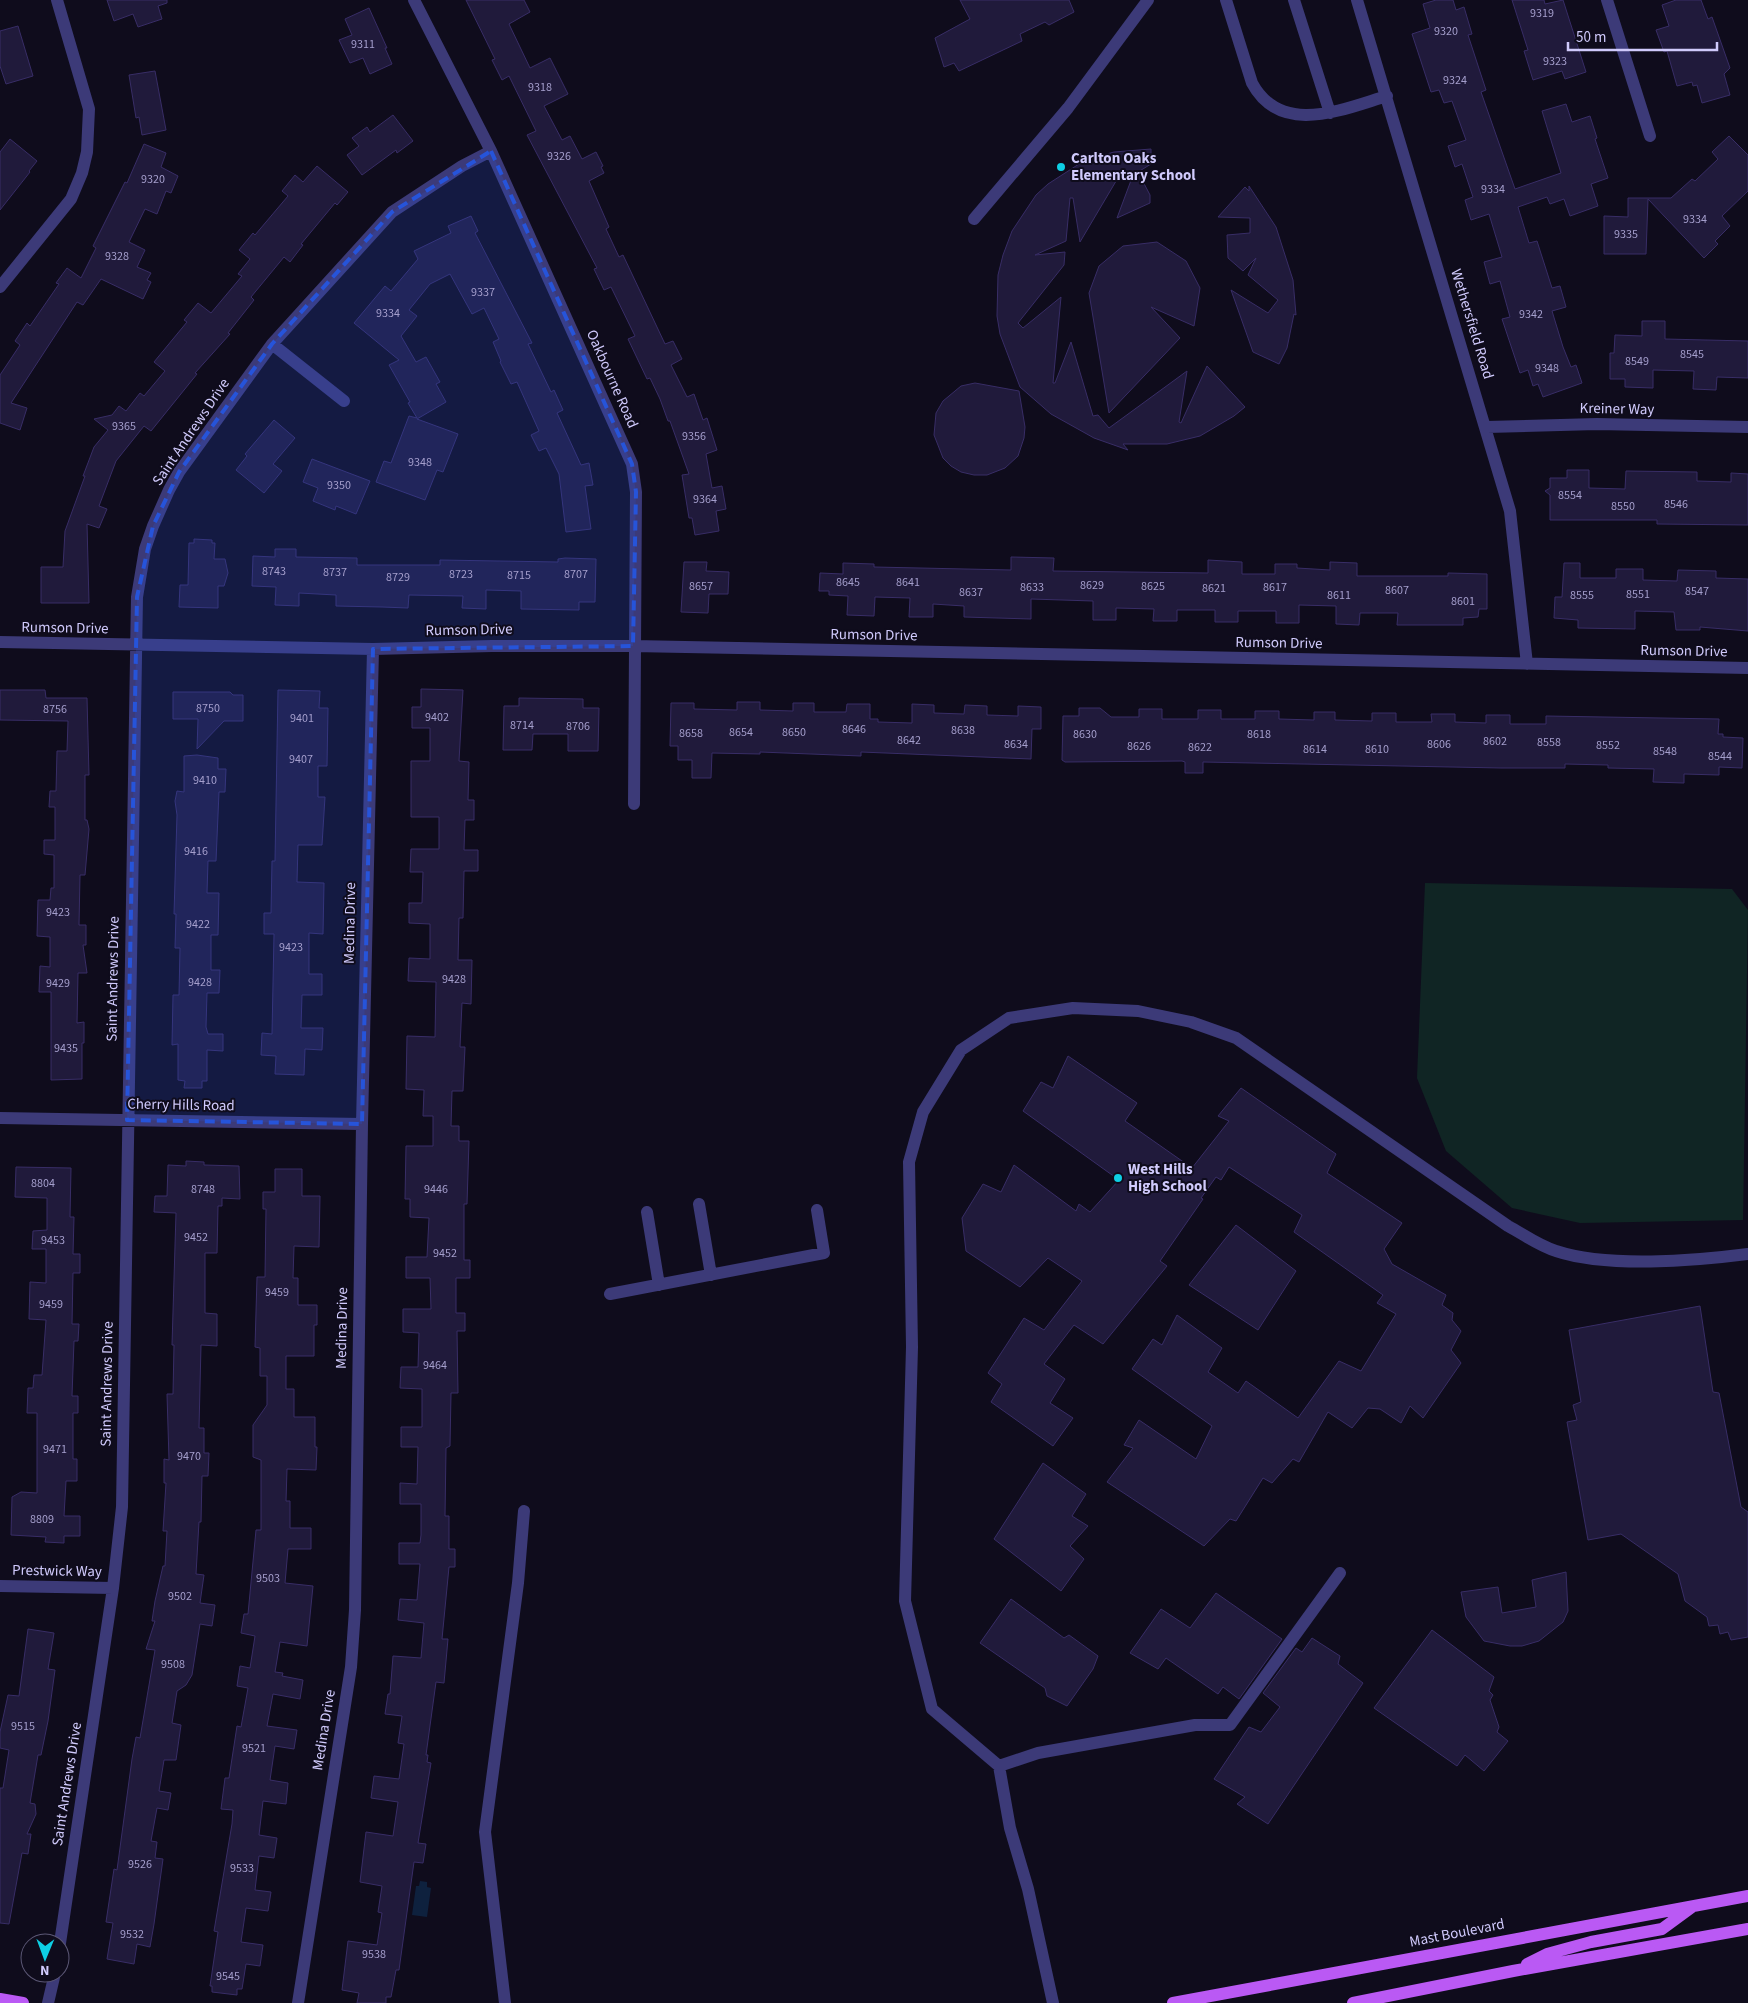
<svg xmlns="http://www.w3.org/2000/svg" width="1748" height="2003" font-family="'Source Sans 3',sans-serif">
	<rect width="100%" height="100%" fill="#0f0c1c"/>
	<!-- green -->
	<path fill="#102524" d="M1425,883L1732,889L1748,910L1743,1220L1580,1223L1512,1208L1446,1151L1417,1078Z"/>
	<!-- water -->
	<path fill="#0e213e" d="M420,1881L427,1882V1887L431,1888L427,1917L412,1915L416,1886H419Z"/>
	<!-- building -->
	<path fill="#201a3b" stroke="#382d66" d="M107,0H167V3L158,6L162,19L138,27L133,14L114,21Z
		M466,0H524L530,12L509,24L530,68L550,58L568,94L544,106L562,140L570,136L582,159L596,152L603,166L601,167L604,173L589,181L609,227L606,229L619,257L623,255L665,344L673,341L682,359L671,365L687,397L694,394L703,420L707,418L717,450L706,454L712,488L722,486L726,509L716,511L719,531L695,535L692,518H689L682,475L689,474L670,421H668L660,399L650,378L647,379L628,339L635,336L611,287L604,290L594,269L597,268L527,135L536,131L509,76L502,80L492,60L495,59Z
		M960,0H1069L1074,12L1049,25L1045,22L1020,34L1022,41L959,71L954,63L944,67L935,38L970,19Z
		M1436,0H1453L1456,10L1464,7L1472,34L1468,35L1486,90L1481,92L1515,189L1561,173L1542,111L1566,104L1572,122L1590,116L1597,138L1595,139L1608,178L1591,184L1598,206L1570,216L1564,199L1550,204L1547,197L1518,207L1529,243L1537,241L1552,288L1560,286L1566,307L1552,311L1563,347L1571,367L1576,365L1582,383L1543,397L1538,384L1533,386L1528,370L1520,373L1502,319L1510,317L1500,281L1490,284L1484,262L1502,257L1489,214L1471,220L1465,200L1473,197L1462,164L1455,167L1448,146L1466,140L1452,101L1444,103L1439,90L1431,92L1412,34L1430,28L1423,4Z
		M1512,0H1544L1545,4L1563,0L1586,72L1565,79L1562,71L1533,80L1524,51L1528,50Z
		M1676,0H1701L1708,19L1712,17L1730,68L1724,74L1730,95L1702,103L1697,85L1693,86L1692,82L1677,86L1667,51L1664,52L1656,30L1669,26L1662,5Z
		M369,8L387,48H385L392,64L370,74L363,58L350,63L339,40L352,35L345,19Z
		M18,26L33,76L6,84L0,66V31Z
		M155,71L166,130L142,135L139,117L136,118L129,75Z
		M393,115L413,141L397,153L396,150L362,175L347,155L359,146L352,138L367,127L370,132Z
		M1729,136L1748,155V191L1722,216L1730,226L1715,241L1718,244L1704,258L1648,199L1646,254H1604V216L1628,217V198H1671L1692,179L1695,181L1718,159L1712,152Z
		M10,139L37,161L29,171L30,172L0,210V152Z
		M144,144L166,153L161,167L178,176L171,193L166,191L157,214L145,209L129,242L145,250L137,267L151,273L147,280L151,282L143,299L101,279L83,305L77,302L11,403L27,408L20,430L0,423V375L20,345L15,341L27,323L30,326L59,284L56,283L67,268L81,278L96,248L93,246L125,182L127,183Z
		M1151,149V164L1138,172L1150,195V203L1117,218L1133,175L1122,171L1080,242L1073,198H1070L1066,241L1035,255L1065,252L1064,265L1018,323L1023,328L1061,297L1053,383H1055L1071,342L1093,416L1098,415L1109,428L1187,371L1179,422L1181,423L1207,366L1245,407L1234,416L1200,436L1167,444H1123L1128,450L1094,438L1051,414L1020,387L1000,334L997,316L998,275L1003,255L1012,231L1036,195L1048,184L1079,164L1096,157L1114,152Z
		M317,166L348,192L337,205L335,203L301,244L303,245L290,262L284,257L251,297L254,300L228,333L230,334L195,373L197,374L151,431L144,426L116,461L99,506L107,509L99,528L87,524L89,603H41V567H63L65,531L85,476H83L94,447L108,430L94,419L112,415L119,406L126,411L140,393L144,396L165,371L154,362L187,322L184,320L198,303L211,313L242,276L238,274L250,259L239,250L253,233L255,235L288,196L282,191L295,175L303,182Z
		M1249,186L1276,227L1293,280L1296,315L1294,314L1287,348L1279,364L1253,352L1231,290L1268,313L1278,300L1248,275L1256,258L1243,271L1228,258L1227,235L1250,233V218L1218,217L1245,187L1249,191Z
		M471,216L478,231L475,233L532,343L528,344L551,392L554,390L563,410L557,413L581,465L589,463L593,485L585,486L591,529L566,532L559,474L546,448L539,451L531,435L539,431L517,382L511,384L500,362L501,361L493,342L499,339L484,308L472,314L450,274L430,284L409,310L417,316L401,336L416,362L426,357L440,382L436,384L446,402L417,419L458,434L443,472L437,470L425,500L376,482L384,461L391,463L409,416L417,418L408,403L410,402L389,365L399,360L354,323L385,286L391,291L418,259L414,251L451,233L448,226Z
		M1157,242L1186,261L1200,288L1194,326L1151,307L1180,338L1109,413L1089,293L1099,266L1123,246Z
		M1642,321H1665V339L1748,341V378L1717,377L1716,390L1693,389L1694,371L1653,370V388L1625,387V379H1610V353H1614L1615,335L1642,336Z
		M975,383L1019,391L1025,427L1024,438L1018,456L1005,468L987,475H974L961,472L951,466L943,458L934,435L936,413L943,401L961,386Z
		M274,420L295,438L273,464L282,471L264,493L236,470L247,456L245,454Z
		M312,459L370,481L356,514L336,506L335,510L313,501L318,488L303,482Z
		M1567,470H1589V488L1625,489L1626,471L1697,472V481L1731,482V473L1748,474V525L1657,524V520H1550V495L1545,491L1550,488V478H1567Z
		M194,539L212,540V543H215L214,559H225L228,573L224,586H218V608L179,607L180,585H188L189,543H194Z
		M275,549H296V557L357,558V565H440V560L558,562V559L565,558L596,559L595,602H579V610L521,609V591L486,590V609L462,608L463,596L409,595L408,608L382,607L336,606V595L299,593V606L275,605L276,587L252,586L253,556L275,557Z
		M1011,557L1054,558L1053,571L1208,573V560L1242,562V574H1275V564H1297V568L1330,570V562L1357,563V576H1448V573L1487,574V609H1479L1478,617L1463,618V625H1397L1398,613H1360L1359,625L1336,624V606L1299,605V623H1276V611H1238V622H1215V610H1177V621H1153L1154,609L1116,608V620H1093V601L1031,599V619L964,617V606L933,604V617H909L910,598L875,597L874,616L847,615L848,596L829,595V591H819L820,573L843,574V563L874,564V567L1011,570Z
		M684,562H707L706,571L729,572L728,594H709L708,613L681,612Z
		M1564,563H1580V578H1616V569H1643V580L1677,581L1678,570L1716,571V578L1748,579V631L1700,627V630H1676L1674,612L1635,611V629L1578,628V620L1554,618L1555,597H1562Z
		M421,689L463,690L459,761L469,762L468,800H474V820H465L464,850H478V871H464L463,918H459L458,960H472L471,1004L462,1003L460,1047H465L463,1091H452L451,1126H459V1141H469L467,1204H464V1260H470V1278H456V1313H465V1331H457L458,1393H451L450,1446L446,1448L445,1516H449V1549H455V1567H449L442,1639H448L444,1683L436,1682L426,1755H428L427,1762L431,1763L418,1843L426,1844L423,1863L414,1862L399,1970H396L391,1997H386V2003H357L359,1993L342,1990L348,1941L377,1945L382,1913L378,1912L382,1886L360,1882L366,1832L393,1836L398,1802L371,1798L374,1776L399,1779L404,1744L398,1743L402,1716L385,1714L388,1694H390L393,1656L421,1658L424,1623L398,1620L400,1599L417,1600L420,1564H399V1543H420L421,1535V1504H400V1483L417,1484L418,1447H401V1427H422V1389L400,1388L401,1367H418L419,1333L403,1332V1309H431L430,1278H406V1257H427L429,1218L410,1217V1199H405L406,1146H433V1116H423L424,1090L406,1089L407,1036L435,1037L436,982L408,981L409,958L430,959V924L409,923V903H422L423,872H410L411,849H439V817H411V761H430V728H412V707H421Z
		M0,690H45L46,698H87L89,775H85V820H87L89,829L85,875H80L79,925H86V945H83L87,973H78L77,1023L84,1022V1043H82V1079L51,1080V992H39L40,966L50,967V937L37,936L38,900H50L51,888H54V855L44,854V840H55V807H49L50,791H56L57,751H67L68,721L0,720Z
		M278,690L320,691L319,708H328L327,766H318V797H325L322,845H298L297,882L324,883L323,934L309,933V974H322V995H302L301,1028H323L322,1050L305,1049L304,1075L275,1074L276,1056L261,1055L262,1033L272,1034L274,934H264V913H271L272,861H275Z
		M173,692H230L233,695H243V721H224L197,749L198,719H173Z
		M519,698L583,699V708H599L598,751H568V734H533L532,750H503L504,706H519Z
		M737,702H760V710L793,711V703H814V712H846L847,704H870V719H878V722L912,723V704L934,705V713L964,714L965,705L987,706V715L1018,716V706L1041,707V729H1032L1031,759L861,752V756L760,752V754L712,753L711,778H692V760H678V746H670L671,703H694V709L737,710Z
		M1079,708H1100L1111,717H1139V709H1162V719H1198V710H1221V719H1255V711H1279V719L1314,720V712H1335V720L1372,721V713H1396V722H1432L1431,714H1455V722L1486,723V715H1510V724H1546V716L1719,719L1718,734H1723V737L1743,738L1742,768L1719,767V775L1684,774V783L1653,782L1654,769L1608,768V765L1565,764V768H1501L1203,762V773H1185V762L1182,761L1065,762L1062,760L1063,716H1079Z
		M197,755L218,758V769H226L225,792H219L216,861H208L207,893H219L218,935H211V970H220L219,993H207L206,1027L208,1034H223V1051L207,1050V1081H202V1088H184L185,1081L178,1080V1044L172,1045L173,995H179L180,948H175L176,914H174L177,815L175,801L177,791L184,792V756Z
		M1068,1056L1137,1103L1125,1121L1192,1168L1229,1121L1218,1116L1241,1088L1336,1154L1327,1173L1402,1223L1384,1249L1392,1264L1446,1295L1442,1305L1453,1313L1452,1320L1461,1331L1451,1350L1461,1363L1423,1418L1410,1406L1401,1423L1380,1409L1368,1408L1352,1428L1328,1412L1299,1462L1293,1459L1272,1483L1263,1478L1236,1521L1230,1519L1204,1546L1107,1482L1133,1448L1124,1445L1139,1420L1196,1459L1212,1426L1132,1369L1153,1339L1162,1345L1177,1315L1222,1348L1208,1372L1238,1393L1246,1381L1298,1418L1339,1361L1361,1371L1396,1314L1377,1303L1383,1295L1294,1232L1302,1215L1229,1167L1221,1180L1216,1177L1201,1198L1203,1199L1160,1261L1167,1266L1103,1344L1074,1325L1044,1364L1065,1379L1050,1403L1073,1418L1053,1446L991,1402L1002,1384L988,1373L1024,1318L1044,1330L1082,1281L1048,1258L1020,1287L966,1251L962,1218L983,1184L1001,1192L1014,1165L1076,1211L1079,1204L1090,1212L1119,1180L1023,1111L1041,1082L1053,1088Z
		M186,1161L204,1162V1165L239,1166L240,1199L222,1198V1206H218L217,1253H205V1313L217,1314V1346L201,1345L199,1428H204V1453H209L208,1476H202L201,1522H199L196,1574L204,1575L200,1603L215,1605L212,1626L200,1624L192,1675L186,1685L177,1691L172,1723L181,1725L176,1760H164L159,1791L171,1793L168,1810L157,1808L151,1841L157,1842L155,1858L163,1859L154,1924L150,1947L137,1944L134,1964L107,1959L113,1923L106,1922L114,1869L117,1870L132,1759L136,1737L140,1738L155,1650L146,1649L155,1621H152L155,1601L163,1566H165L167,1531H163L166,1483H164V1459L169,1460L167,1394H173L174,1345H172L176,1213L154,1212L155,1196H167L168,1165L186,1166Z
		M16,1167L71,1168L70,1217H74L73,1254H80V1273H73L72,1324H79L78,1341H74L72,1396H78V1413H73V1459H77V1481H66L64,1516H80V1536H64V1543L45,1542L46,1537L11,1535L12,1497L21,1492L37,1493V1413H27L28,1388H33L34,1375H42L46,1320L29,1319L30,1282L46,1283V1249H32L33,1231L47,1230V1198L15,1197Z
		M275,1169H302V1196H320L319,1247L294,1246L293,1278H298V1305H317V1325H314V1356H286V1389H294V1417H315V1447H317L316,1470L287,1469L286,1501H290V1528H311V1549H288L285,1583L313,1586L307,1646L280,1642L275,1672L283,1673L282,1676L303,1680L300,1699L273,1694L267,1726L297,1730L294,1749L275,1746L270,1780L288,1783L286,1804L263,1801L259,1835L277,1838L274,1858L259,1856L255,1890L271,1892L268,1911L246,1908L241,1942L263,1945L260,1966L246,1964L242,1989H237V1995L212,1992V1986H210L218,1932L214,1931L232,1824L233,1810L221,1809L225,1778H229L237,1726L241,1727L248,1688L237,1686L240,1666L250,1668L255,1636L241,1633L244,1614H248L256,1530H261V1460L253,1457V1425L267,1405V1376H260V1348L255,1347L257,1277H265L266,1209H263V1192H275Z
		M1236,1225L1296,1271L1258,1330L1189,1285Z
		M1700,1306L1713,1392L1719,1393L1741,1507L1748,1512V1637L1731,1640L1728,1632L1720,1634L1718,1625L1709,1626L1707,1617L1685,1601L1678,1574L1621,1534L1588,1540L1567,1422L1577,1420L1573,1405L1581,1402L1569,1330Z
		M1043,1463L1086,1494L1072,1516L1088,1526L1070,1546L1084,1559L1061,1591L994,1539Z
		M1566,1572L1568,1611L1563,1622L1539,1641L1522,1646H1510L1484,1641L1466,1617L1461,1592L1498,1587L1502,1613L1536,1607L1532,1580Z
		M1216,1593L1282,1639L1239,1699L1223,1687L1218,1694L1166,1658L1158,1669L1130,1653L1161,1609L1190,1628Z
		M1011,1599L1064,1638L1069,1635L1098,1656L1093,1669L1067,1706L1047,1696L1045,1688L980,1643Z
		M28,1629L54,1633L48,1669L55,1670L48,1721L41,1755H38L30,1803L35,1804L36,1814L27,1834H31L28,1854L22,1853L9,1924L0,1923V1788H3L9,1750L0,1748V1732L8,1695L19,1696Z
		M1432,1630L1494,1677L1489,1691L1493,1695L1490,1700L1499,1727L1497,1732L1508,1741L1484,1771L1465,1755L1457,1766L1374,1708Z
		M1312,1638L1340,1656L1338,1664L1363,1683L1268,1824L1237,1804L1245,1797L1214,1779L1249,1727L1261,1732L1280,1707L1263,1693L1296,1648L1302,1652Z"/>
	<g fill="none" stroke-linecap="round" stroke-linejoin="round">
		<!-- minor -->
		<path stroke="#3c3a78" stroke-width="12" d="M414,0L491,151L632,464L636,492L634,804
			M1226,0L1252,83C1281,137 1343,109 1387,96
			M1294,0L1330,113
			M1357,0L1510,511L1527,664
			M1607,0L1650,136
			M974,219L1068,108L1148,0
			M0,287L71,199L82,173L87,152L89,109L57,0
			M272,344L344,401
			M1487,427L1597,424L1748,427
			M0,642L373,649L492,646H633L1748,668
			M0,1118L362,1124
			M699,1204L711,1275
			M647,1212L659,1285
			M610,1294L824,1253L817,1210
			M0,1586L113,1588
			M999,1766L1038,1753L1195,1725H1230L1340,1573
			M60,1943L113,1588L122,1507L137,597L145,549L153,526L169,490L179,472L272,344L392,212L462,166L491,151
			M48,2003L55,1973
			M298,2003L351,1667L355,1610L362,1124L373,649
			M505,2003L485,1832L518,1583L524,1511
			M1053,2003L1028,1889L1010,1828L999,1766L932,1709L905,1601L912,1347L909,1162L923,1112L961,1050L1009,1018L1073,1008L1138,1011L1191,1022L1236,1038L1508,1226C1523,1234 1539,1246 1556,1251C1607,1268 1694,1261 1748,1254"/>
		<!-- major -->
		<path stroke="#ba59f4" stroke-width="12" d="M1527,1964L1547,1954L1591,1942L1662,1929L1692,1907
			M0,1999L23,2003
			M1173,2003L1748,1896
			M1353,2003L1513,1971L1748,1929"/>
	</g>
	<!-- marked area -->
	<path fill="#2654da" fill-opacity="0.2" stroke="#2654da" stroke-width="4" stroke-dasharray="10 6" stroke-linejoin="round" d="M491,151L632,464L636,492L633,646L373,649L362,1124L127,1120L137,597L153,526L179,472L272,344L392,212Z"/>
	<!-- markers -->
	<g fill="#0ecfe4" stroke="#0f0c1c" stroke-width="2">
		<circle cx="1061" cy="167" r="5"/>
		<circle cx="1118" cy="1178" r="5"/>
	</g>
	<g text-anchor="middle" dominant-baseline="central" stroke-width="4" stroke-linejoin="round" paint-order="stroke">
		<!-- number labels -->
		<g font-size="12" fill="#a49ecc">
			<text x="1542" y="13">9319</text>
			<text x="1446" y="31">9320</text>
			<text x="363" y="44">9311</text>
			<text x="1555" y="61">9323</text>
			<text x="1455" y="80">9324</text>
			<text x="540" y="87">9318</text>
			<text x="559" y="156">9326</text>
			<text x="153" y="179">9320</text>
			<text x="1493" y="189">9334</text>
			<text x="1695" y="219">9334</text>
			<text x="1626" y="234">9335</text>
			<text x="117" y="256">9328</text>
			<text x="483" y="292">9337</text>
			<text x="388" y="313">9334</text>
			<text x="1531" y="314">9342</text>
			<text x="1692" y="354">8545</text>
			<text x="1637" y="361">8549</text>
			<text x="1547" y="368">9348</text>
			<text x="124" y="426">9365</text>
			<text x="694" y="436">9356</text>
			<text x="420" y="462">9348</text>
			<text x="339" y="485">9350</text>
			<text x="1570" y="495">8554</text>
			<text x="705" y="499">9364</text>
			<text x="1676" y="504">8546</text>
			<text x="1623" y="506">8550</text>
			<text x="274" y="571">8743</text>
			<text x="335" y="572">8737</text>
			<text x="461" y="574">8723</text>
			<text x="576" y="574">8707</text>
			<text x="519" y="575">8715</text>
			<text x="398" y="577">8729</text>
			<text x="848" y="582">8645</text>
			<text x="908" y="582">8641</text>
			<text x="1092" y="585">8629</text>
			<text x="701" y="586">8657</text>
			<text x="1153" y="586">8625</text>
			<text x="1032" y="587">8633</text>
			<text x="1275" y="587">8617</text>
			<text x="1214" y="588">8621</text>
			<text x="1397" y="590">8607</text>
			<text x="1697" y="591">8547</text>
			<text x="971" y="592">8637</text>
			<text x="1638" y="594">8551</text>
			<text x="1339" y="595">8611</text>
			<text x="1582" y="595">8555</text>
			<text x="1463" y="601">8601</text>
			<text x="208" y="708">8750</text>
			<text x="55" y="709">8756</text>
			<text x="437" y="717">9402</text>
			<text x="302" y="718">9401</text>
			<text x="522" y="725">8714</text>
			<text x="578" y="726">8706</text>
			<text x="854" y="729">8646</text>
			<text x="963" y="730">8638</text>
			<text x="741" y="732">8654</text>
			<text x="794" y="732">8650</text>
			<text x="691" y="733">8658</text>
			<text x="1085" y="734">8630</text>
			<text x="1259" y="734">8618</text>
			<text x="909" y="740">8642</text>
			<text x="1495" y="741">8602</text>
			<text x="1549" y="742">8558</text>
			<text x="1016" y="744">8634</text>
			<text x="1439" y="744">8606</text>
			<text x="1608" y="745">8552</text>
			<text x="1139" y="746">8626</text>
			<text x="1200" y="747">8622</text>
			<text x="1315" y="749">8614</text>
			<text x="1377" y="749">8610</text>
			<text x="1665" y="751">8548</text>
			<text x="1720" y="756">8544</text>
			<text x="301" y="759">9407</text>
			<text x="205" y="780">9410</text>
			<text x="196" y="851">9416</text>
			<text x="58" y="912">9423</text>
			<text x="198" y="924">9422</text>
			<text x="291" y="947">9423</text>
			<text x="454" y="979">9428</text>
			<text x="200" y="982">9428</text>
			<text x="58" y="983">9429</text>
			<text x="66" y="1048">9435</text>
			<text x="43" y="1183">8804</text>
			<text x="203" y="1189">8748</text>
			<text x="436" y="1189">9446</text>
			<text x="196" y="1237">9452</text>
			<text x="53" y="1240">9453</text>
			<text x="445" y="1253">9452</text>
			<text x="277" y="1292">9459</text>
			<text x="51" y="1304">9459</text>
			<text x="435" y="1365">9464</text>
			<text x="55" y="1449">9471</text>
			<text x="189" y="1456">9470</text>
			<text x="42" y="1519">8809</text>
			<text x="268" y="1578">9503</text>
			<text x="180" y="1596">9502</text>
			<text x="173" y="1664">9508</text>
			<text x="23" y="1726">9515</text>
			<text x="254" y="1748">9521</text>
			<text x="140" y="1864">9526</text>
			<text x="242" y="1868">9533</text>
			<text x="132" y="1934">9532</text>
			<text x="374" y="1954">9538</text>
			<text x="228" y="1976">9545</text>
		</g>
		<!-- poi labels -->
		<g font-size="15" font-weight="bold" fill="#d0cafc" stroke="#0f0c1c" text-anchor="start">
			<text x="1071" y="158">Carlton Oaks<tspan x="1071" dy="17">Elementary School</tspan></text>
			<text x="1128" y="1169">West Hills<tspan x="1128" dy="17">High School</tspan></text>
		</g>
		<!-- street labels -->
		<g font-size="15" fill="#d0cafc" stroke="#0f0c1c">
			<text transform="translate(1472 324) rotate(73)">Wethersfield Road</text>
			<text transform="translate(612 379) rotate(66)">Oakbourne Road</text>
			<text transform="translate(1617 409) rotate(1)">Kreiner Way</text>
			<text transform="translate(191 432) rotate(-56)">Saint Andrews Drive</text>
			<text transform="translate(65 628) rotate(1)">Rumson Drive</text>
			<text transform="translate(469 630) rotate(-1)">Rumson Drive</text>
			<text transform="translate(874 635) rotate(1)">Rumson Drive</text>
			<text transform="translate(1279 643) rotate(1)">Rumson Drive</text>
			<text transform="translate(1684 651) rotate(1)">Rumson Drive</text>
			<text transform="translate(350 923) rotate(-89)">Medina Drive</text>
			<text transform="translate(113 979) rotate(-89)">Saint Andrews Drive</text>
			<text transform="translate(181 1105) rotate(1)">Cherry Hills Road</text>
			<text transform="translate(342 1328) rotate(-89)">Medina Drive</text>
			<text transform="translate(107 1384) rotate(-89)">Saint Andrews Drive</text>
			<text transform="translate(57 1571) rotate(1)">Prestwick Way</text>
			<text transform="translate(324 1730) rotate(-81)">Medina Drive</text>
			<text transform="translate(67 1784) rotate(-81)">Saint Andrews Drive</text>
			<text transform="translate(1457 1933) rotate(-11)">Mast Boulevard</text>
		</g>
	</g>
	<!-- north arrow -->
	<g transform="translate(45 1958) rotate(181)"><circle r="24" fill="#0f0c1c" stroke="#5c5876"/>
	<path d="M0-4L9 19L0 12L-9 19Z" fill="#0ecfe4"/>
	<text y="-8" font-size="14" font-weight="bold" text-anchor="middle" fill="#d0cafc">N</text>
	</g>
	<!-- scale -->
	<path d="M1568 42v8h149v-8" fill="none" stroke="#d0cafc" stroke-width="2.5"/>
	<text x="1576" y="42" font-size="15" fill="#d0cafc" stroke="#0f0c1c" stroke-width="4" paint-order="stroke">50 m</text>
</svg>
